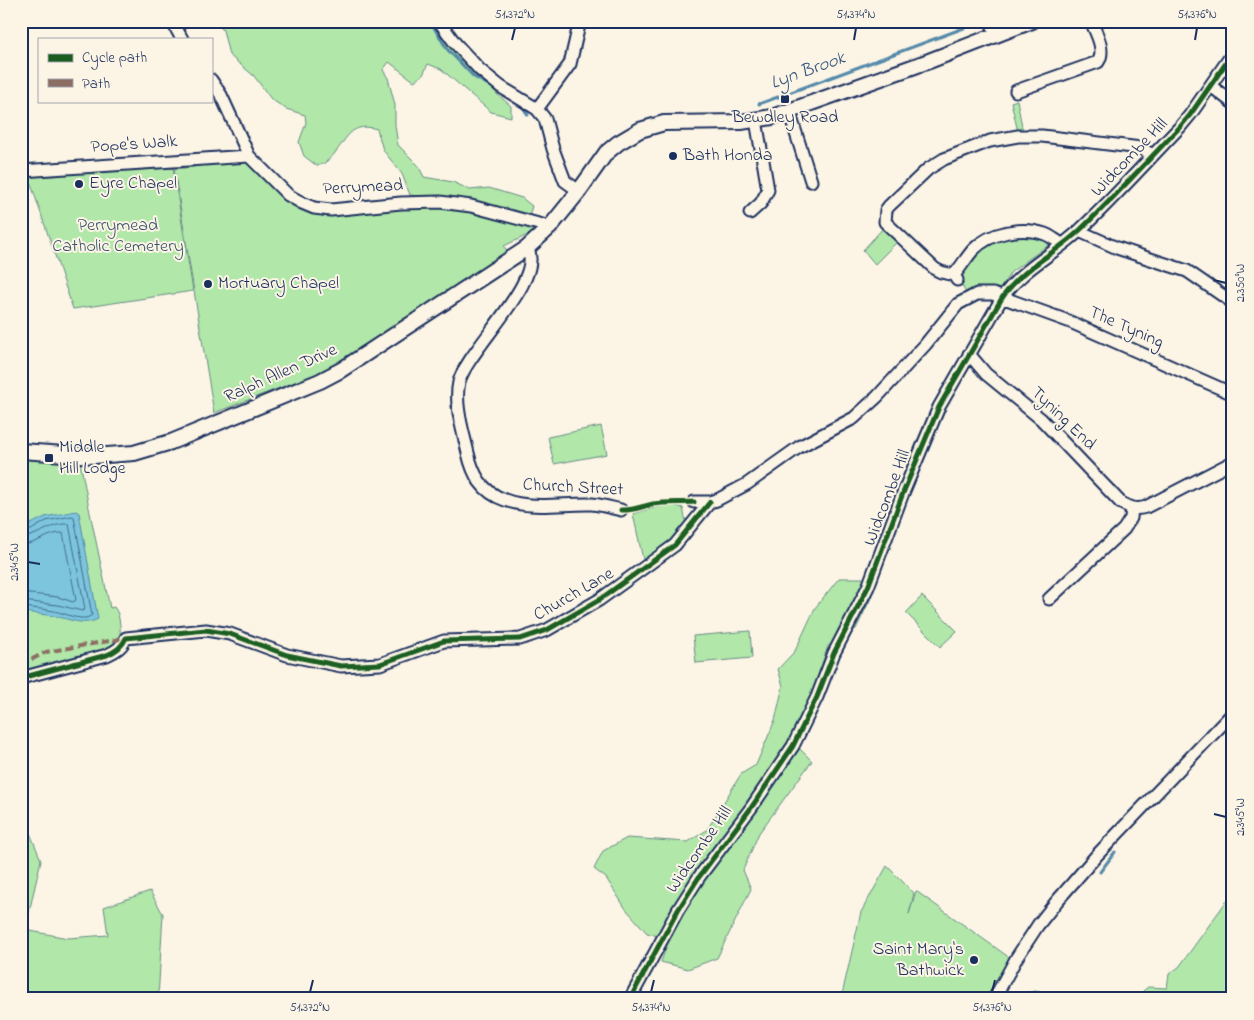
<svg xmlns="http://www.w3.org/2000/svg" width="1254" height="1020" font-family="'Indie Flower',sans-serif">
	<rect width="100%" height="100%" fill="#fcf5e5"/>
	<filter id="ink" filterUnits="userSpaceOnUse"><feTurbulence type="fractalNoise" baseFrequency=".02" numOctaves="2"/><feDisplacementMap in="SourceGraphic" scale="10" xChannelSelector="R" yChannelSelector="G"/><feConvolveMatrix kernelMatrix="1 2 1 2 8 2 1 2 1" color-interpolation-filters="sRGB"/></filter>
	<g filter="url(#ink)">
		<!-- green -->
		<path fill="#b1e7a9" stroke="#668b84" d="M214,21H436L497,94L511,106V117L491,112L441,69L428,64L423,75L414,81L389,62L383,70L388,78L395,105V125L398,145L418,165L424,177L453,182L470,190L489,188L522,198L532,206L530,213L524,215C496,209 469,201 441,197C431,195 420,197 410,195L402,174L383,150L377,129C346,120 346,146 327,161C325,163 320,165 317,166L304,156L299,142L306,123L305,115L286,109L271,99L254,76L229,55L223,30Z
			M1017,100L1023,132H1018L1011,102Z
			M244,161L248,164L253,163L306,210L438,207L470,211L532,227L534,232L504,246L509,254L329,369L214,413L174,169L194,167L200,164Z
			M173,168L193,291L73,309L28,175Z
			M884,227L898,241L875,264L863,250Z
			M1014,235L1038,237L1051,243L1011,272L998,292L972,290L966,293L959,280L960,275C978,252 984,244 1014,235Z
			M601,426L607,454L554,464L548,437Z
			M21,458L80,461L89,508L110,608L114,607C122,616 120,635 120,646L21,674Z
			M672,505L683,508L687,527L674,541L644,564L633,514L653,508Z
			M839,578H863L872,596L856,629L828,646L811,696L801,715L793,742L812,761L759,833L743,870L751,889L717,958L688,969L661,962L669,939L647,933L626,909L606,878L594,869L603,851L627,838L688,842L707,830L741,774L756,765L775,720L783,686L778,669L795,651L815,608Z
			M922,596L957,631L940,647L906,613Z
			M750,631L752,658L696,663L693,636Z
			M21,811L41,860L25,930L68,938L108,935L104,907L150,891L163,914L158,999H21Z
			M887,866L914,893L909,914L916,891L1010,958L987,999H841L861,912Z
			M1233,892V999H1144L1143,991L1148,987L1167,988L1169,974L1179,967Z"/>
		<!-- water -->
		<path fill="#7cc5dc" stroke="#5589aa" d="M76,511L79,513L98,619C83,627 68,618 53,616C42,614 32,613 21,612V527L29,525L45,517Z
			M1035,991L1045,993L1056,999H1019L1025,993Z"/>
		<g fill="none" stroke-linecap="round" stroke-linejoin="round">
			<!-- shore -->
			<path stroke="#426b90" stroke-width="1" d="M21,532L31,530L46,521L72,516L74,517L92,615C83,623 65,613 54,611C43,609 32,608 21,607
				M21,538C38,537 52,522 69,524L85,609L82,611L58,605L21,601
				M21,545C37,545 48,532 63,533L76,600L73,602L58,597L21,593"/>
			<!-- stream -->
			<path stroke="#5589aa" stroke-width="3" d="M430,21L447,49L474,77L494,88
				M759,104L980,22
				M522,106L528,115
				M1100,872L1115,852"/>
			<defs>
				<path id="minor" d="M172,21L182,39
					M439,21L455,43L480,70L501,87L537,109L545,119L553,149L565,181L579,191
					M991,21L996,35
					M211,80L221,95L249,156L288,195L302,203L314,208L331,210L401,203L440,202L471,206L550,227
					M1211,86L1233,103
					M1016,91L1098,62C1106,50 1096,33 1091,21
					M537,109L570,64L580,21
					M789,111L811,181
					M21,171L249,156
					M750,213L761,203L768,190L756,120
					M1079,231L1117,248L1187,271L1232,302
					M527,248C547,278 467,350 459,382C454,404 463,431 468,453C473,475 482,492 505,500C532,510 564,503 592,504C602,505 612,508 621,510
					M954,275L941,272L935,269L885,222L886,210L889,206L928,169L944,159L990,141L1018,136H1042L1141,148L1152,155
					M957,280L954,275C961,267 966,258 973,250C990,232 1022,226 1045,234C1051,236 1056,241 1062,244
					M969,354L986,374L1041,419L1121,503C1130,508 1137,510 1146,507L1233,462
					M694,502H710L717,500L747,484L799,447L854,418L877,397L925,345L958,304L977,294H993L1068,321L1233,394
					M1049,599L1124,529L1131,518L1132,508
					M21,678L107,655C116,651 122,647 126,638L206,630L230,634L287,655L341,666L380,664L444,641L520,639L547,630L599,600L642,569L675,545L710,502
					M630,999L678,910L699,877L751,808L793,746L817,697L834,653L868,587L903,493L939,407L1002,298C1022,268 1055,254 1080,230C1115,197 1147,161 1180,127L1190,115L1233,53
					M994,999L1017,957L1038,925L1057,901L1097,855L1233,713"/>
				<path id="major" d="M21,451L94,456L134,453L171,442L320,381L341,370L527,248L550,227L579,191L606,153L618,143L640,130L664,123L741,122L772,117L929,61L1032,21"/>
			</defs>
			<!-- minor casing -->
			<use href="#minor" stroke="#1b2f5e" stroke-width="15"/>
			<!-- major casing -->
			<use href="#major" stroke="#1b2f5e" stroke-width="18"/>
			<!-- minor -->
			<use href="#minor" stroke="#fcf5e5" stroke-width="11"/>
			<!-- major -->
			<use href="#major" stroke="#fcf5e5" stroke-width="14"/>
			<!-- quiet -->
			<path stroke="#8d6e63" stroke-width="4" stroke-dasharray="8 4" stroke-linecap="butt" d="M21,665L46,652L126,638"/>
			<defs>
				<path id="cycleway" d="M621,510C632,511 643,506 653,504C667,502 681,503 694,502
					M21,678L107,655C116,651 122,647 126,638L206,630L230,634L287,655L341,666L380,664L444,641L520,639L547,630L599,600L642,569L675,545L710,502
					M630,999L678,910L699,877L751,808L793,746L817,697L834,653L868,587L903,493L939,407L1002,298C1022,268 1055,254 1080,230C1115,197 1147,161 1180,127L1190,115L1233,53"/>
			</defs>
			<!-- cycleway casing -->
			<use href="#cycleway" stroke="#fcf5e5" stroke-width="8"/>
			<!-- cycleway -->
			<use href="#cycleway" stroke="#1b5e20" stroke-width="5"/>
		</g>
	</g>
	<!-- ticks -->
	<path fill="none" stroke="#1b2f5e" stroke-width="2" d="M512,40L515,28M854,40L856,28M1195,40L1197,28M1214,280L1226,283M28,562L40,564M1214,814L1226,817M310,992L313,980M651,992L654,980M992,992L995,980"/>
	<!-- markers -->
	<g fill="#1b2f5e" stroke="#fcf5e5" stroke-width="2">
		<rect x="780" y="94" width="10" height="10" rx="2.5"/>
		<circle cx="673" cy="156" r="5"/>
		<circle cx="79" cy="184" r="5"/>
		<circle cx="208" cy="284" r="5"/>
		<rect x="44" y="453" width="10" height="10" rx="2.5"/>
		<circle cx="974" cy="960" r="5"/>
	</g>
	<g text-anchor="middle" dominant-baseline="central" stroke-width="4" stroke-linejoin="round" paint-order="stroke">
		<!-- poi labels -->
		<g font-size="18" fill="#1b2f5e" stroke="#fcf5e5" text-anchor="start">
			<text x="785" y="118" text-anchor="middle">Bewdley Road</text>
			<text x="683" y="156">Bath Honda</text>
			<text x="89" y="184">Eyre Chapel</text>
			<text x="218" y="284">Mortuary Chapel</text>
			<text x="59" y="448">Middle<tspan x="59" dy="21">Hill Lodge</tspan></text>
			<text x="964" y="950" text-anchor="end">Saint Mary's<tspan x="964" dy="21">Bathwick</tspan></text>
		</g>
		<!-- street labels -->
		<g font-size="18" fill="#1b2f5e" stroke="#fcf5e5">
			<text transform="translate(134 145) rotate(-4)">Pope's Walk</text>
			<text transform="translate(1130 158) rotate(-46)">Widcombe Hill</text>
			<text transform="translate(363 188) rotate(-3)">Perrymead</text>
			<text transform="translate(1126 328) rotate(24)">The Tyning</text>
			<text transform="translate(281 374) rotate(-24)">Ralph Allen Drive</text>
			<text transform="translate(1063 419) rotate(44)">Tyning End</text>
			<text transform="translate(573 488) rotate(3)">Church Street</text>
			<text transform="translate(888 498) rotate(-69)">Widcombe Hill</text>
			<text transform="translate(574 595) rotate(-30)">Church Lane</text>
			<text transform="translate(700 850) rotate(-55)">Widcombe Hill</text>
		</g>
		<!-- park labels -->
		<g font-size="18" fill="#39546d" stroke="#fcf5e5">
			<text x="118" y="226">Perrymead<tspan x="118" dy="21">Catholic Cemetery</tspan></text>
		</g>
		<!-- water labels -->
		<g font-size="19" font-style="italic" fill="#33547e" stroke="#fcf5e5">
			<text transform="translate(808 71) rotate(-20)">Lyn Brook</text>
		</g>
	</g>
	<!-- margin -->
	<rect width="1254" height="1020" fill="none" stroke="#fcf5e5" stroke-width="55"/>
	<!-- legend -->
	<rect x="38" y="38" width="175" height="65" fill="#fcf5e5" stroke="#a2a6af"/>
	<rect x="48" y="54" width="25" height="8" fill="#1b5e20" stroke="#a2a6af"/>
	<text x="82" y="62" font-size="15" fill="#1b2f5e">Cycle path</text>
	<rect x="48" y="79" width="25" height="8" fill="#8d6e63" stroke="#a2a6af"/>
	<text x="82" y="88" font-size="15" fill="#1b2f5e">Path</text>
	<rect x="28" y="28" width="1198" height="964" fill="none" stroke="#1b2f5e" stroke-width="2"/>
	<g font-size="12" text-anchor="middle" fill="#1b2f5e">
		<text x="515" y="18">51.372°N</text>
		<text x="856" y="18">51.374°N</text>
		<text x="1197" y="18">51.376°N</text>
		<text transform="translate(1240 283) rotate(-90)" y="4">2.350°W</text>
		<text transform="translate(14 562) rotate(-90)" y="4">2.345°W</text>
		<text transform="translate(1240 817) rotate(-90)" y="4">2.345°W</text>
		<text x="310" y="1011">51.372°N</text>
		<text x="651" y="1011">51.374°N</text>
		<text x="992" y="1011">51.376°N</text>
	</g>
</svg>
